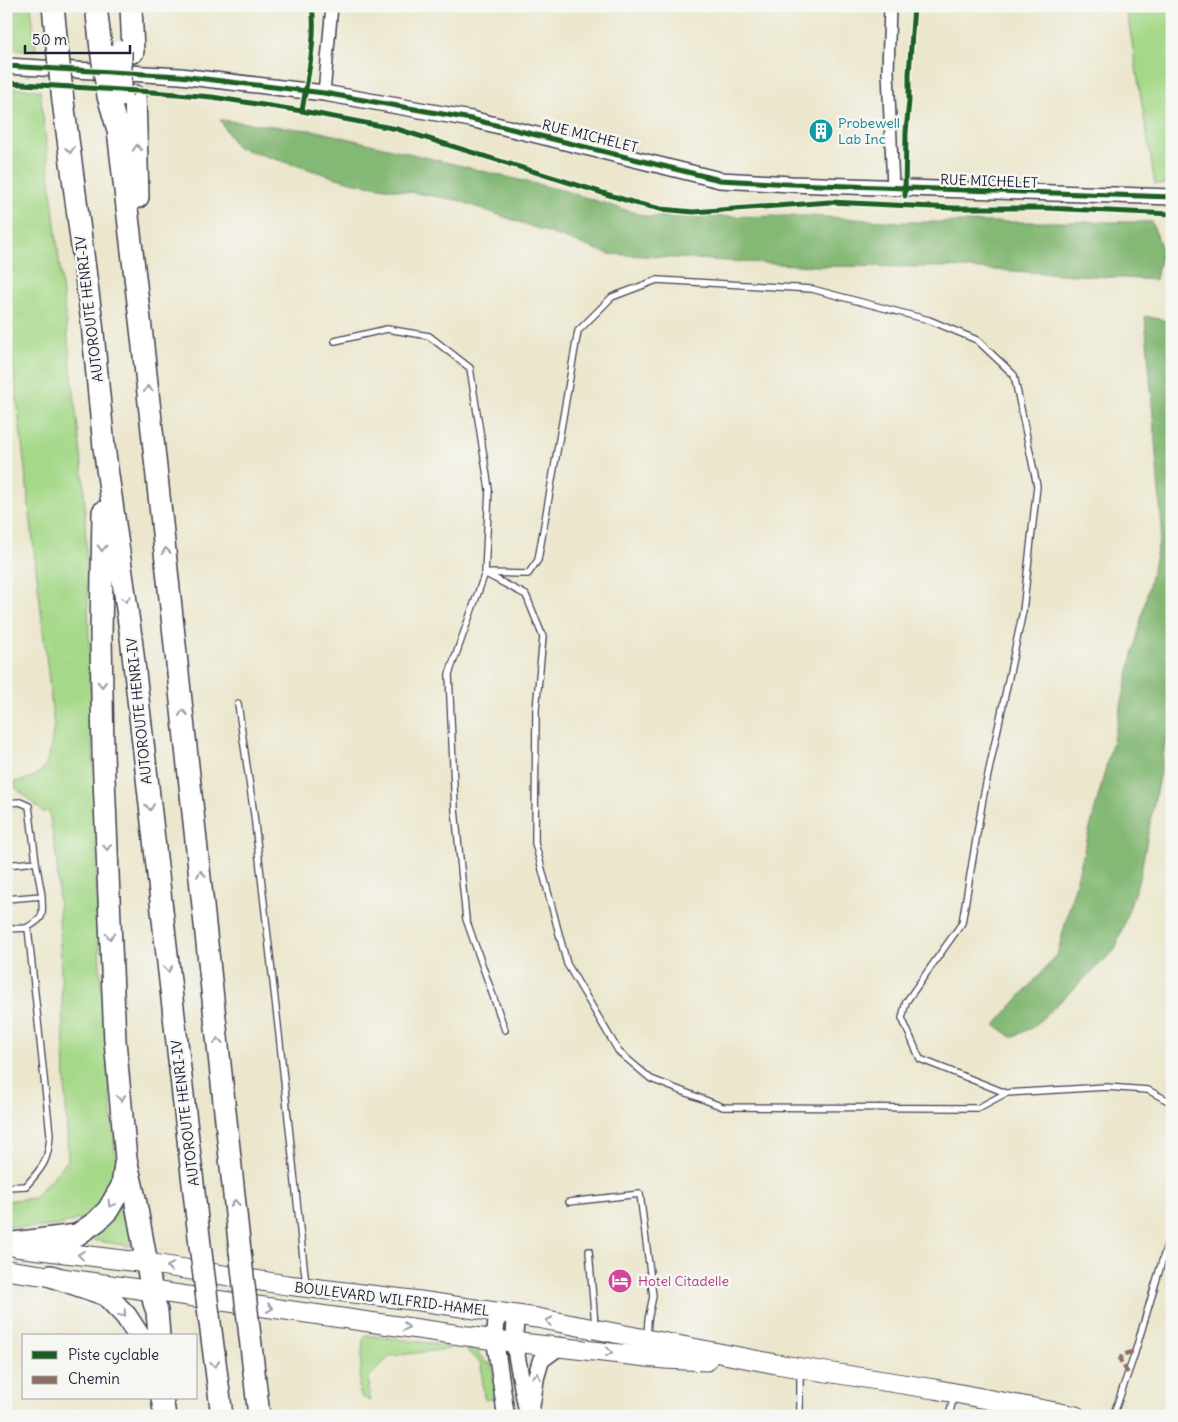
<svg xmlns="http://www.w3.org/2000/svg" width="1178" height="1422" font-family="Delius,sans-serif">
	<rect width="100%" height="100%" fill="#f6f6f2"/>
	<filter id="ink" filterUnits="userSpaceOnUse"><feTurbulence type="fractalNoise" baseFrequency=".02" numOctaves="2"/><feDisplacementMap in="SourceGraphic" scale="10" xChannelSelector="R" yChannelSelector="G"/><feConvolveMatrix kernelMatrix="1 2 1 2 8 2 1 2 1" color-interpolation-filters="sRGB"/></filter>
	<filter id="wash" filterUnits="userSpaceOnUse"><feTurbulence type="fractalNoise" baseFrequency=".0096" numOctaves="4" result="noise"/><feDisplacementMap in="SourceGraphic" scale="20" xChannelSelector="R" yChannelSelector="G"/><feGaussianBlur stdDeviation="1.12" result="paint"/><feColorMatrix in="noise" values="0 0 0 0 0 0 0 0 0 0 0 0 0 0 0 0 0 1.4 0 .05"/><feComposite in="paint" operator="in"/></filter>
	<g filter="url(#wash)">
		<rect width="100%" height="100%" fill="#ebe6cc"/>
		<!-- green -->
		<path fill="#a5d888" stroke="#647d62" d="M6,6H31L36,50L6,49Z
			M1126,6H1172V184H1155Z
			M6,87L40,90L84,483L100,969L116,1164V1179L106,1197L81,1224L79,1219C55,1229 32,1228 6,1226V1201L34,1198L68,1160L57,861L49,811L43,812L15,787H6V784C51,776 47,766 54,726L6,302Z
			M118,1209L128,1210L134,1243L130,1246L91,1240L87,1235Z
			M367,1335L450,1346L449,1349L390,1356L369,1377L370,1401L361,1396L359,1389L363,1340Z
			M467,1348C476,1350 481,1355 486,1363H490L493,1369L496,1397L486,1400L484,1398L481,1363L468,1352Z"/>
		<!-- forest -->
		<path fill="#84b874" stroke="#536d58" d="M220,120L317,131L565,191L648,217L809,216L899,222H1152L1162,249L1156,280L948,267L813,266L609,254L457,200L350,182L236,147Z
			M1145,316L1172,322V726L1166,740L1140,876L1115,950L1032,1028L1012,1037L995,1025L1057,955L1114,736L1162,529Z"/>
	</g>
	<g filter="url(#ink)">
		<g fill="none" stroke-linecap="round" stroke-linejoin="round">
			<defs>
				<path id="service" d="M335,341L387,329L429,336L470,368L489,489L485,573L449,674L455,809L466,919L505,1030
					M485,573L528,574L538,560L578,331L612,297L657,280L812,289L929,320L977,340L1014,375L1037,486L1023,611L983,798L962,923L906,1002L902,1018L920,1059L1006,1093
					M488,575L526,595L543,637L536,709L535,843L567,964L619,1052L651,1079L723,1107L978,1108L1006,1093L1106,1087L1148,1090L1172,1103
					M238,704L254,815L280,1043L306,1285
					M6,803L20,802L29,806L36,862L6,865
					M6,899L42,896L36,862
					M28,927C46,917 42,915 42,896
					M6,929L28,928L50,1134C49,1160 43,1167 26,1186L6,1187
					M569,1202L640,1194L653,1296L648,1320L647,1337
					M589,1251L595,1325
					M800,1370V1416
					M949,1416L954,1395
					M1113,1416L1133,1359L1172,1228"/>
				<path id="minor" d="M890,6L888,72L893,188
					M324,93L332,6"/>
				<path id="tertiary" d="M6,66L180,76L324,93L471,119L720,180L791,184L1172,197"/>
				<path id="secondary" d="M497,1312L495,1340L506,1416
					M516,1315L514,1342L528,1416
					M531,1409L536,1377L541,1360L560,1346"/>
				<path id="primary" d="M16,1247L147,1263L287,1285L420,1301L537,1318L776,1364L934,1389L1076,1416
					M6,1270L495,1340L665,1359L707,1361"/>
				<path id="motorway" d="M53,6L57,46
					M96,6L101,49
					M131,6L133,52
					M108,96L118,130L142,337L240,1251
					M135,96L138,197
					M63,101L92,323L104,447L131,637L200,1245
					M103,512L101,636L103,754L115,1041L126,1159L135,1198L154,1303L157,1311L159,1336
					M6,1244L77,1235L97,1221L108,1210L122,1186L125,1164
					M51,1276L106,1295L126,1316L139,1336
					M209,1315L222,1416
					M248,1319L259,1416
					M162,1398L165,1416"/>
			</defs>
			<!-- service casing -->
			<use href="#service" stroke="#403f51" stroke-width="8"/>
			<!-- minor casing -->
			<use href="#minor" stroke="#403f51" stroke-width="14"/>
			<!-- tertiary casing -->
			<use href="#tertiary" stroke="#403f51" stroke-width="18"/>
			<!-- secondary casing -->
			<use href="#secondary" stroke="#403f51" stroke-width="19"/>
			<!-- primary casing -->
			<use href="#primary" stroke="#403f51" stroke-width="21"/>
			<!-- motorway casing -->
			<use href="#motorway" stroke="#403f51" stroke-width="24"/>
			<!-- service -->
			<use href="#service" stroke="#fff" stroke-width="5.5"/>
			<!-- minor -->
			<use href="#minor" stroke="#fff" stroke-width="11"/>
			<!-- tertiary -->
			<use href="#tertiary" stroke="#fff" stroke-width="15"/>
			<!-- secondary -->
			<use href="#secondary" stroke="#fff" stroke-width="16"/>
			<!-- primary -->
			<use href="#primary" stroke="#fff" stroke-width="19"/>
			<!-- motorway -->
			<use href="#motorway" stroke="#fff" stroke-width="21"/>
			<defs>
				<path id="motorway-bridge" d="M57,46L63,101
					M101,49L108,96
					M121,96V51
					M200,1245L209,1315
					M240,1251L248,1319"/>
			</defs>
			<!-- motorway-bridge casing -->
			<use href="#motorway-bridge" stroke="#403f51" stroke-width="24" stroke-linecap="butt"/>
			<!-- motorway-bridge -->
			<use href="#motorway-bridge" stroke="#fff" stroke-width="21"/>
			<!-- quiet -->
			<path stroke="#8d6e63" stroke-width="4" stroke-dasharray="8 4" stroke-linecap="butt" d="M1128,1373L1120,1360L1122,1355L1135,1351"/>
			<defs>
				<path id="cycleway" d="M6,66L180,76L324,93L471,119L720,180L791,184L1172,197
					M6,83L153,92L212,97L302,111L397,129L635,203L661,209L693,212L830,202L954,208H1046L1172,214
					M302,111C307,80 317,37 312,6
					M905,196L906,132L909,101V74L914,6"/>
			</defs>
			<!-- cycleway casing -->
			<use href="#cycleway" stroke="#f6f6f2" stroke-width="8"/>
			<!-- cycleway -->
			<use href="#cycleway" stroke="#1b5e20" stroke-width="5"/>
		</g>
		<!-- one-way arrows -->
		<defs><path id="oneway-chevron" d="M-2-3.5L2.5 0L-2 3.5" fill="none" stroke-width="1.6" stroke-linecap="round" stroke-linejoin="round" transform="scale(1.25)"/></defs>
		<g stroke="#9c9ca7">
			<use href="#oneway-chevron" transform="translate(137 148) rotate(-92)"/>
			<use href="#oneway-chevron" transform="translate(70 150) rotate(83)"/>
			<use href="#oneway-chevron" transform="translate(148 389) rotate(-96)"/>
			<use href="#oneway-chevron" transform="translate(102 548) rotate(91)"/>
			<use href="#oneway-chevron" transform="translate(166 551) rotate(-96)"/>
			<use href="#oneway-chevron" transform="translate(126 599) rotate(82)"/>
			<use href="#oneway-chevron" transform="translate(102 684) rotate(89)"/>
			<use href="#oneway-chevron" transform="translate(183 713) rotate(-96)"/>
			<use href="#oneway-chevron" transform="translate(150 807) rotate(84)"/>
			<use href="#oneway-chevron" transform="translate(107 847) rotate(88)"/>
			<use href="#oneway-chevron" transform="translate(201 874) rotate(-96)"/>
			<use href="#oneway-chevron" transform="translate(110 936) rotate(88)"/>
			<use href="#oneway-chevron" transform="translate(168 969) rotate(84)"/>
			<use href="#oneway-chevron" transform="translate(218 1041) rotate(-96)"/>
			<use href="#oneway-chevron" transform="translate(121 1098) rotate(85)"/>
			<use href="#oneway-chevron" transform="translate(235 1203) rotate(-96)"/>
			<use href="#oneway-chevron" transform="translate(111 1204) rotate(121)"/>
			<use href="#oneway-chevron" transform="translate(81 1255) rotate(-173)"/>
			<use href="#oneway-chevron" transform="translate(170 1267) rotate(-170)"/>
			<use href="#oneway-chevron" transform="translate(270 1308) rotate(8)"/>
			<use href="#oneway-chevron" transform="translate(123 1314) rotate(50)"/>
			<use href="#oneway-chevron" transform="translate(549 1321) rotate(-168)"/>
			<use href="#oneway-chevron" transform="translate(406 1327) rotate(8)"/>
			<use href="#oneway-chevron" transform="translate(609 1352) rotate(7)"/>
			<use href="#oneway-chevron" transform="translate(215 1364) rotate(83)"/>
			<use href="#oneway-chevron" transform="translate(537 1376) rotate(-77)"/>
		</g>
	</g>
	<!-- icons -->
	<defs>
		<symbol id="building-disc" viewBox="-11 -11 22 22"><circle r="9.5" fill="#0f9aa8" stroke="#f6f6f2"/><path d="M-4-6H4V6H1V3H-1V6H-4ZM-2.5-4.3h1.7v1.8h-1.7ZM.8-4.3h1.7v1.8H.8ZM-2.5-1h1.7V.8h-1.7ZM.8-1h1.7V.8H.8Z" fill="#fff"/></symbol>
		<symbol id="hotel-disc" viewBox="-11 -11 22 22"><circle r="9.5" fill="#d1479c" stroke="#f6f6f2"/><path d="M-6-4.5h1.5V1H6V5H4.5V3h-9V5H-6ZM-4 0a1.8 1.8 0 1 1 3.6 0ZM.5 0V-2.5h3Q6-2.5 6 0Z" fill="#fff"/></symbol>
	</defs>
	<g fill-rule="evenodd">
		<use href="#building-disc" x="807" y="117" width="28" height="28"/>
		<use href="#hotel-disc" x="606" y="1267" width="28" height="28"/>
	</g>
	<g text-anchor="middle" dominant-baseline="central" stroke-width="5" stroke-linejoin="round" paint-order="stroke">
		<!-- culture labels -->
		<g font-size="14" fill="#0d838f" stroke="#f6f6f2" text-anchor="start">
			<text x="838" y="123">Probewell<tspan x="838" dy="16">Lab Inc</tspan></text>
		</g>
		<!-- street labels -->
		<g font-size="14" fill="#22223b" stroke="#f6f6f2">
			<text transform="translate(590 136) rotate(14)">RUE MICHELET</text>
			<text transform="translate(989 181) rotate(2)">RUE MICHELET</text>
			<text transform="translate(89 309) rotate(-97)">AUTOROUTE HENRI-IV</text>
			<text transform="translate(139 711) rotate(-96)">AUTOROUTE HENRI-IV</text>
			<text transform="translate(185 1113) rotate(-97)">AUTOROUTE HENRI-IV</text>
			<text transform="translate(392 1299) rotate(7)">BOULEVARD WILFRID-HAMEL</text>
		</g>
		<!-- hotel labels -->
		<g font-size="14" fill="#b23c85" stroke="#f6f6f2" text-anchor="start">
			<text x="638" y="1281">Hotel Citadelle</text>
		</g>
	</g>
	<!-- margin -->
	<rect width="1178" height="1422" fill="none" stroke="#f6f6f2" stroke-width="25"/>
	<!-- legend -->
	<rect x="22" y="1334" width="175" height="65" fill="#f6f6f2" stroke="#a1a1a9"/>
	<rect x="32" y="1351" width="25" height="8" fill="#1b5e20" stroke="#a1a1a9"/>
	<text x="68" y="1360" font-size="15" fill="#22223b">Piste cyclable</text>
	<rect x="32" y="1376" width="25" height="8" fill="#8d6e63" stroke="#a1a1a9"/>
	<text x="68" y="1384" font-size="15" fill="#22223b">Chemin</text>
	<!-- scale -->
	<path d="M25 45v8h105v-8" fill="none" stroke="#22223b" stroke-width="2.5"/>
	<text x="32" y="45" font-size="15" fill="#22223b" stroke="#f6f6f2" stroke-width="4" paint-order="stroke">50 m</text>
</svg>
